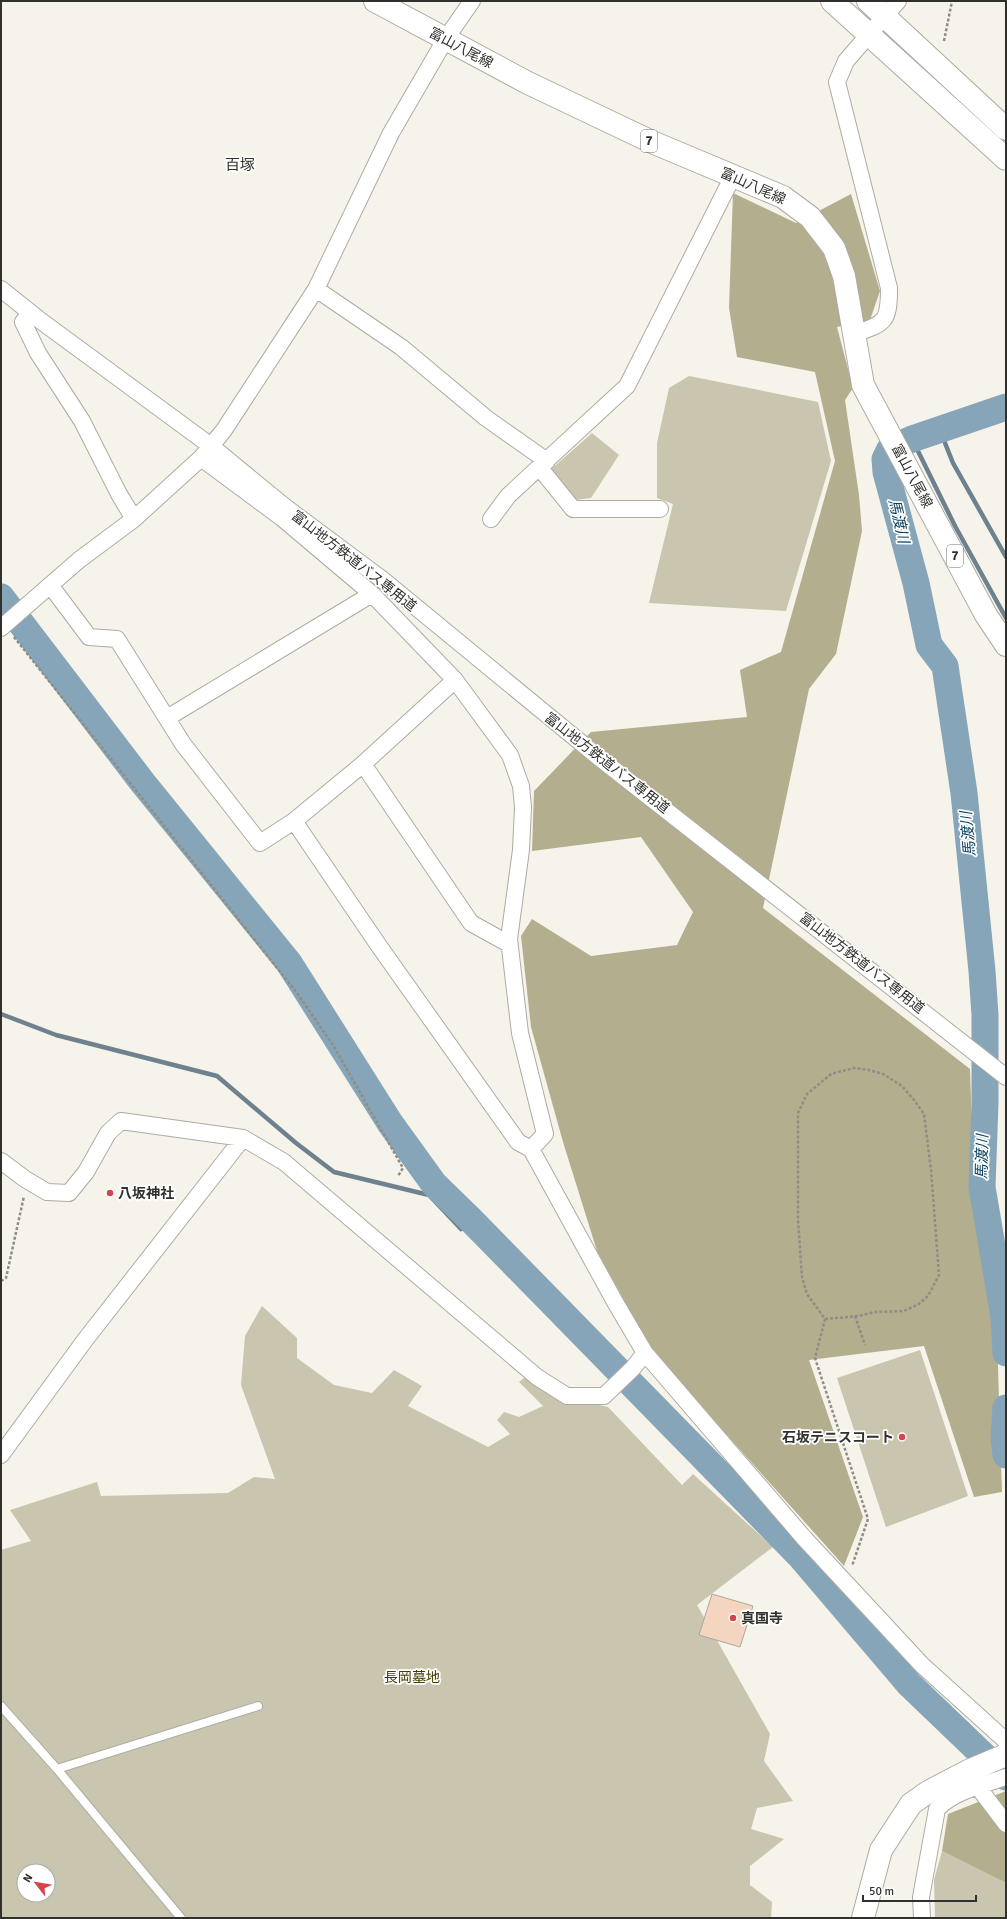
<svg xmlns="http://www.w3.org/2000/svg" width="1007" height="1919" font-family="Signika,'Noto Sans JP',sans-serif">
	<rect width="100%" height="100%" fill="#f5f3ea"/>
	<!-- green -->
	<path fill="#c9c5ae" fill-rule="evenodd" d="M689,376L818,402L831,461L786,611L649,603L673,504L657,498V443L669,388Z
		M592,433L619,455L591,498L574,500L548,472Z
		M262,1306L297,1338V1358L334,1385L372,1393L394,1370L422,1386L408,1406L488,1447L510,1434L497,1420L504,1412L519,1417L543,1406L519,1382L528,1375L587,1402L608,1407L682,1485L693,1474L773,1547L697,1605L770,1734L764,1761L793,1801L757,1808L751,1829L784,1839L750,1866V1885L772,1902L771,1918H1V1550L31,1541L10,1510L97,1482L101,1496L228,1493L254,1477L275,1479L241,1385L245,1336ZM24,1871H48V1895H24Z
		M920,1350L968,1496L886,1527L837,1378Z
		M942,1851L1006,1883V1918H935L934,1880Z"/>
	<!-- forest -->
	<path fill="#b3ae8e" d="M733,193L796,223L851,194L880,291L870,320L837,327L853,388L845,400L859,495L862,531L836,654L809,689L763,908L970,1069L974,1193L996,1305L1002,1492L974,1497L924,1346L809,1360L863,1517L844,1566L652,1351L597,1251L563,1142L531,1027L521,936L532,919L591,956L677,945L693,912L641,837L532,851L534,791L591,732L747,717L740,670L781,652L835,461L815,372L737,357L729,308Z
		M1006,1791V1883L942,1851L948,1814Z"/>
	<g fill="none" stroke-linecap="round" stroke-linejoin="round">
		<!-- stream -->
		<path stroke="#6d828e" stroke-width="4.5" d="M944,428L945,443L953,463L1006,557
			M912,439L955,526L1006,618
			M1,1014L56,1035L217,1076L296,1143L334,1172L429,1195L461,1229L471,1220"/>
		<!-- river -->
		<path stroke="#87a5b8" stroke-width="27" d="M1006,407L912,439L890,449L885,459L886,472L916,583L929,645L945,666L964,793L982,971L985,1015V1103L982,1187L1004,1317L1006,1353
			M1,597L143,783L289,963L390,1123L434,1184L471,1220L800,1556L909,1684L1006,1777
			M1006,1408L1004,1437L1006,1455"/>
	</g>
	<!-- building -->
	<path fill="#f3d5c0" stroke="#afa7a1" d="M712,1594L753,1606L740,1647L699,1635Z"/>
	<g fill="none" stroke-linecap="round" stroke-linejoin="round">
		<defs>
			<path id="lane" d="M1,1706L57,1769L181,1918
				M57,1769L258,1706"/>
			<path id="street" d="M1,289L41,321L211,446L284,506L383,580L602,760L1006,1077
				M316,289L401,347L486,418L547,461
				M30,312L23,322L38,353L82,421L119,494L134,519
				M854,334C885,323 889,323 889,288L837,82L846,61L898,1
				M201,458L282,518L372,594L455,680L510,755L521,786L523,807L521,850L509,939L520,1033L545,1134L531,1149
				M539,467L573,509H660
				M491,519L508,496L627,386L733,176
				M50,585L89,637L117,639L183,744L260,843L294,821
				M1,628L79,560L134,519L201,458L224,430L316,289L391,133L445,40L472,1
				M455,680L363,764L294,821L379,946L518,1142L531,1149L615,1302L645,1353L804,1538L922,1665L1006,1741
				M167,718L372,594
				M363,764L471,923L509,944
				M1,1161L25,1179L47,1192L69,1193L86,1172L108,1133L121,1121L243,1138L284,1162L537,1377L567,1396H604L633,1368L645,1353
				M1,1455L85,1340L243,1138
				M978,1787L1006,1824
				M922,1918L921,1897L937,1809C954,1791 983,1785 1006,1777"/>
			<path id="secondary" d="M863,1918L881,1850L911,1804L928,1792L968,1771L1006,1755"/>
			<path id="primary" d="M375,1L528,83L652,142L783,197L810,217L834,248L844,276L863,385L986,615L1006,645
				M832,1L1006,159
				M868,1L1006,129"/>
		</defs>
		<!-- lane casing -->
		<use href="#lane" stroke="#adaba3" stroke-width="10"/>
		<!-- street casing -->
		<use href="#street" stroke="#adaba3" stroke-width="18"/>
		<!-- secondary casing -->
		<use href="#secondary" stroke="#adaba3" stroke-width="24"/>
		<!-- primary casing -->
		<use href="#primary" stroke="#adaba3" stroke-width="24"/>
		<!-- path -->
		<path stroke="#8e8d86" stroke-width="2.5" stroke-dasharray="3 2" stroke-linecap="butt" d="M944,41L952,1
			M14,637L297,993L333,1045L403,1168L398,1176
			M1,1281L6,1278L24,1196
			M855,1316L865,1345
			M825,1319L859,1316L874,1312L904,1311L919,1304L928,1296L939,1275L931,1170L924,1114L914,1100L902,1086L883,1074L869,1070L854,1068L831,1074L807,1094L798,1113V1220L802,1277L807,1294L825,1319L815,1358L868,1519L852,1566"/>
		<!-- lane -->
		<use href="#lane" stroke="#fff" stroke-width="8"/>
		<!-- street -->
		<use href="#street" stroke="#fff" stroke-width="16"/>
		<!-- secondary -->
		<use href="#secondary" stroke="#fff" stroke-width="22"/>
		<!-- primary -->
		<use href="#primary" stroke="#fff" stroke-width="22"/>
	</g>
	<!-- markers -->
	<g fill="#d4444e" stroke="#fff" stroke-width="1.5">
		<circle cx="110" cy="1193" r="4"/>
		<circle cx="902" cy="1437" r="4"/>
		<circle cx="733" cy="1618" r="4"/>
	</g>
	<g text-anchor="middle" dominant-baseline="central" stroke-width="3.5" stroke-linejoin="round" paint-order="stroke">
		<!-- shield labels -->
		<g fill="#fff" stroke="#6e6e6b" stroke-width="1">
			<rect x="641" y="130" width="16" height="22" rx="3"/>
			<rect x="947" y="545" width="16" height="22" rx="3"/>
		</g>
		<g font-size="13" font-weight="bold" fill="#30302c">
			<text x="649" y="141">7</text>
			<text x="955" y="556">7</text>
		</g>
		<!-- street labels -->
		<g font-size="14" fill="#30302c" stroke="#fff">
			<text transform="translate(461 48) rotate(28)">富山八尾線</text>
			<text transform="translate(753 186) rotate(24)">富山八尾線</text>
			<text transform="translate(912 476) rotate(62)">富山八尾線</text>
			<text transform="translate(354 561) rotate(38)">富山地方鉄道バス専用道</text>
			<text transform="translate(607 763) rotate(38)">富山地方鉄道バス専用道</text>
			<text transform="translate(862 963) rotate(38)">富山地方鉄道バス専用道</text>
		</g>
		<!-- poi labels -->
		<g font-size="14" font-weight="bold" fill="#30302c" stroke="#fff" text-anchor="start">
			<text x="118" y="1193">八坂神社</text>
			<text x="894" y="1437" text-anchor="end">石坂テニスコート</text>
			<text x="741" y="1618">真国寺</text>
		</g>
		<!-- park labels -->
		<g font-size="14" fill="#443b00" stroke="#fff">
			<text x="412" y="1677">長岡墓地</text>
		</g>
		<!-- neighbourhood labels -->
		<g font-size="15" fill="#30302c" stroke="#fff">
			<text x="240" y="165">百塚</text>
		</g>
		<!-- water labels -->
		<g font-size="15" font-style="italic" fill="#05405c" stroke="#fff">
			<text transform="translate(899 521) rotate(77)">馬渡川</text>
			<text transform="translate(968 834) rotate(-95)">馬渡川</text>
			<text transform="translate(982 1157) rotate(-89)">馬渡川</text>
		</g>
	</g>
	<!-- border -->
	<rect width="1007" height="1919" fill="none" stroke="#30302c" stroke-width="4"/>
	<!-- north arrow -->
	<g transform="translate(36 1883) rotate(301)"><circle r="19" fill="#ffffff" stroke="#acacab"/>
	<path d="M0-3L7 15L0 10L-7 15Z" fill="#d4444e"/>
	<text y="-6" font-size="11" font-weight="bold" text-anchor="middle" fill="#30302c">N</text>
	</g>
	<!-- scale -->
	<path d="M863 1895v6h113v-6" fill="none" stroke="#30302c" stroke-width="2"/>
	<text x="869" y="1895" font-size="12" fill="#30302c" stroke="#ffffff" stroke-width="3" paint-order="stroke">50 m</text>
</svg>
